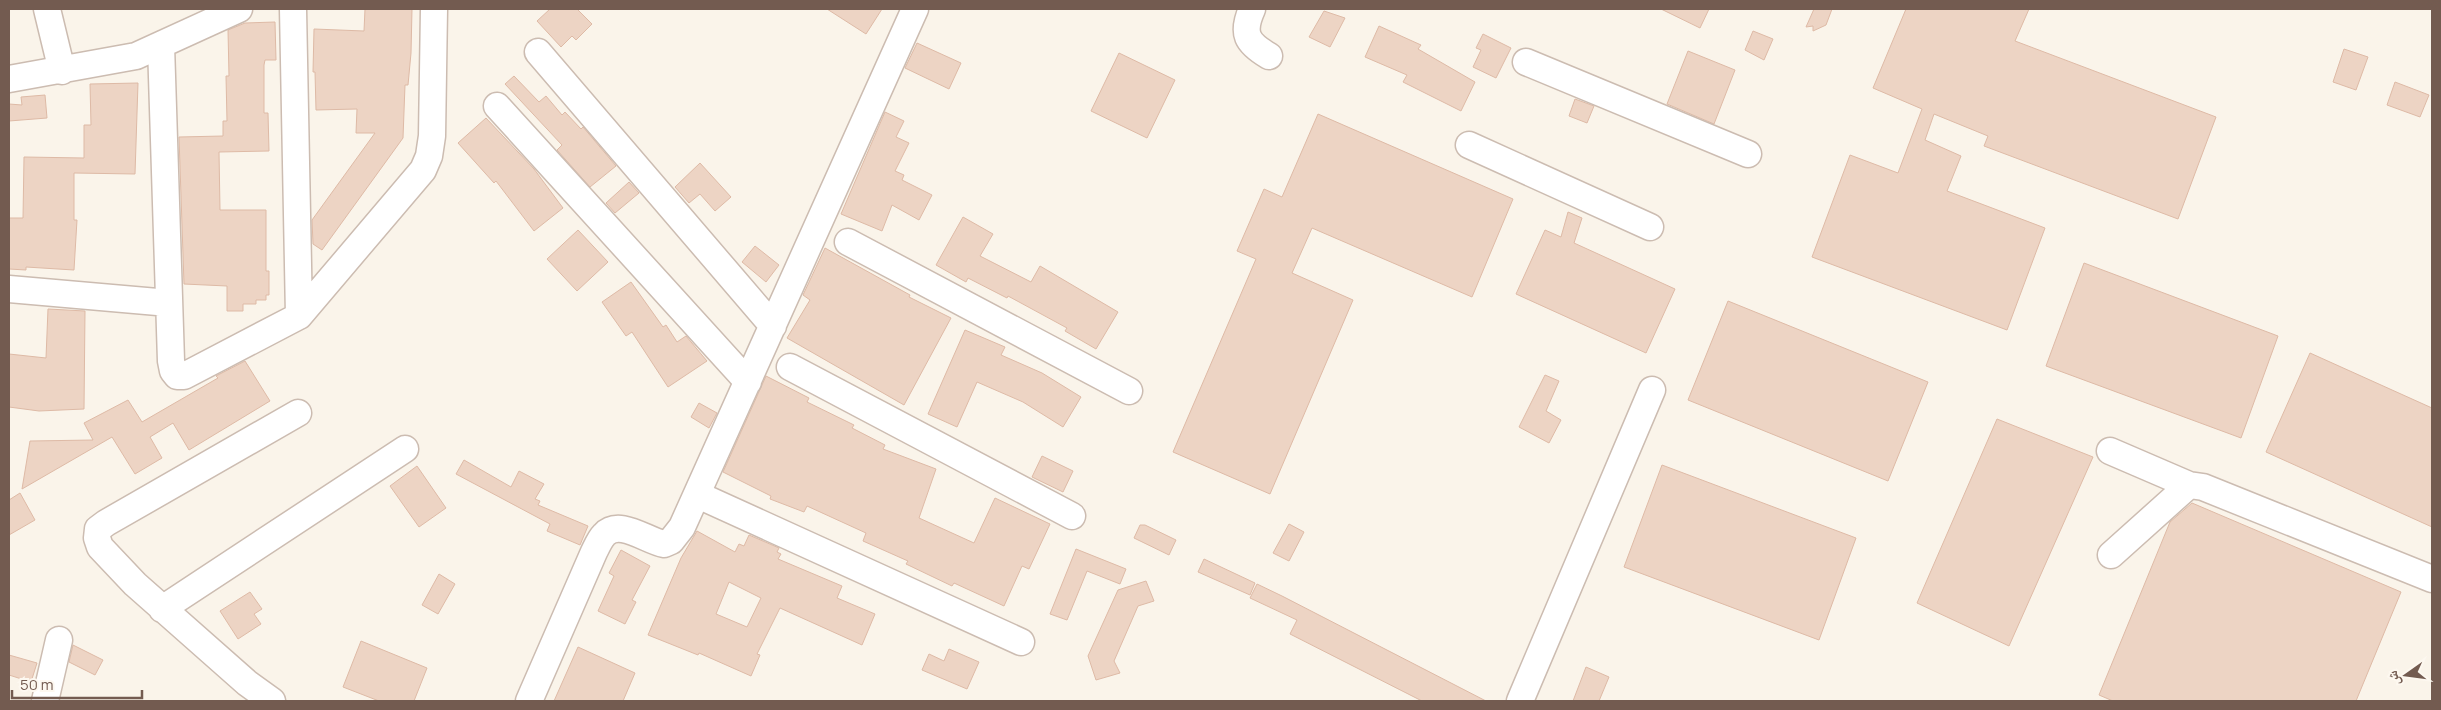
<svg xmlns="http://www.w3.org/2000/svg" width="2441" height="710" font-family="Manrope,'Noto Naskh Arabic',sans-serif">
	<rect width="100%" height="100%" fill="#faf4ea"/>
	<!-- building -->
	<path fill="#edd4c4" stroke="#debaa6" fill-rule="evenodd" d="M365,9H412L411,53L408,85H405L403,138L322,250L313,244L312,220L375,133H356L357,109L316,110L315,72H313L314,29L364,31Z
		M550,9H577L592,24L576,40L572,36L561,47L537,21Z
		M827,9H882L866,34Z
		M1661,9H1709L1700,28Z
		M1814,9H1832L1826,25L1813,31V26L1806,27Z
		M1906,9H2029L2015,41L2216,117L2178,219L1984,146L1988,136L1934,114L1925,140L1961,156L1947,191L2045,228L2007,330L1812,257L1850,155L1898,173L1922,109L1873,88Z
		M1324,11L1345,18L1330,47L1309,37Z
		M275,22L276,60H265L264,65V113H268L269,151L219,152L220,210H266V271H269V295H266V300H256V304H243V311H227V286L184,284L179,137L223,136V121H227L226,76H229L228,30L245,23Z
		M1379,26L1421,45L1418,49L1475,82L1461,111L1403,82L1407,75L1365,57Z
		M1753,31L1773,39L1764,60L1745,50Z
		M1483,34L1511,48L1496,78L1473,67L1481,50L1476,48Z
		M917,43L961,63L949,89L905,68Z
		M2344,49L2368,57L2356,90L2333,82Z
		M1688,51L1735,70L1714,124L1667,104Z
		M1119,53L1175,80L1147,138L1091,111Z
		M514,76L539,102L546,96L562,115L565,112L581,129L583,127L616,166L590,187L557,150L562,145L505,84Z
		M2395,82L2429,95L2420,117L2387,105Z
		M138,83L135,174L74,173V220H77L74,270L26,267V270L9,269V218H23L24,157L84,158V125H91L90,84Z
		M45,95L47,118L9,121V104L22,105L21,97Z
		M1575,99L1594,106L1587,123L1569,116Z
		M885,112L904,121L896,137L909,143L895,171L904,175L902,180L932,195L919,220L892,205L882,231L841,214Z
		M1318,114L1513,199L1472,297L1312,228L1292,273L1353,300L1270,494L1173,452L1256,259L1237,251L1264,189L1282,197Z
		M486,118L534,169L563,208L534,231L496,181L494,183L458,143Z
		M700,163L731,197L715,211L700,194L689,203L675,187Z
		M629,182L639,193L615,213L606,203Z
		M1568,212L1582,218L1574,243L1675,289L1646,353L1516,294L1545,230L1561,237Z
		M963,217L993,234L980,256L1031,282L1040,266L1118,312L1096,349L1065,331L1067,328L1008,296L1007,298L968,278L966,282L936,265Z
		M578,230L608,262L577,291L547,259Z
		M755,246L779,265L766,282L742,262Z
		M825,248L910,295L909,297L951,318L904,405L787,338L810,300L803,295Z
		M2084,263L2278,336L2241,438L2046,366Z
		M631,282L663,327L666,325L677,342L686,336L707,361L668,387L632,332L626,336L602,302Z
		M1728,301L1928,382L1888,481L1688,400Z
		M48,309L85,311L84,409L39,411L9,407V354L46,358Z
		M965,330L1005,347L1001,355L1042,373L1081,397L1063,427L1023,402L977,382L957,427L928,414Z
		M2310,353L2432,408V527L2266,452Z
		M245,361L270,401L189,450L173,423L150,437L162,458L135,474L112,437L22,489L30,441L93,440L84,423L128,400L142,422L218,378L216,376Z
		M1545,375L1559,381L1546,411L1561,420L1549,443L1519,427Z
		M766,376L809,398L807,402L854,425L852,428L885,445L883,449L936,469L919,518L974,543L995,498L1050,524L1029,569L1022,566L1004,606L954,583L952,586L906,564L908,561L863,541L866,533L807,506L804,512L770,499L771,496L723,472Z
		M699,403L717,413L709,428L691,417Z
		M1997,419L2093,457L2009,646L1917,603Z
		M1042,456L1073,471L1063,492L1032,477Z
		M464,460L511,487L519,471L544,484L535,499L540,501L538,505L588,526L580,545L547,531L550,524L456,474Z
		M1662,465L1856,538L1819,640L1624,567Z
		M417,466L446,508L419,527L390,486Z
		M20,493L35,520L9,535V500Z
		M2192,503L2401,592L2356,701H2113L2099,695L2170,522Z
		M1289,524L1304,532L1289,561L1273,553Z
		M1140,525H1145L1176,540L1169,555L1134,538Z
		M697,531L735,552L739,544L744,546L749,535L779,548L777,552L781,554L778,559L842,586L837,598L875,614L862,645L780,608L757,654L760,655L751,676L699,653L698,655L648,635L681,558ZM729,582L761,598L747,627L716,614Z
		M1076,549L1126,569L1120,584L1087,571L1067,620L1050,614Z
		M621,550L650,566L632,600L636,602L625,624L598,611L614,576L609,573Z
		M1204,559L1255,583L1250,595L1198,572Z
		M439,574L455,584L438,614L422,605Z
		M1146,581L1154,601L1138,606L1114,661L1120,673L1096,680L1088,656L1118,590Z
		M1257,584L1282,596L1486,701H1422L1290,634L1297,620L1250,598Z
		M250,592L262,609L254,614L261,624L238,639L220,611Z
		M361,641L427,668L414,701H379L343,687Z
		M73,645L103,660L95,675L69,662Z
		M578,647L635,673L623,701H554Z
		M949,649L979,662L967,689L922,670L929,654L944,661Z
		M9,655L37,663L31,682L9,675Z
		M1586,667L1609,677L1599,701H1573Z"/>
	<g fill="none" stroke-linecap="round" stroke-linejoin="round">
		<defs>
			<path id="minor" d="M47,9L62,71
				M293,9L299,316
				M1252,9C1241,34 1247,43 1269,56
				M161,45L171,361L173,371L177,376H184L299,316L423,170L429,156L432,136L434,9
				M538,52L773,326
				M1526,62L1748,154
				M9,79L136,56L239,9
				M497,106L748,382
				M1469,145L1650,227
				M848,242L1129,391
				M9,289L169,303
				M790,367L1072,516
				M2110,451L2189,485
				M698,495L1021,642
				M2111,555L2189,485L2203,487L2432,579
				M162,609L405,449
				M45,701L59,640
				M272,701L247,683L135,584L100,547L97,538L98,529L106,523L298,413
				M529,701L594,552C597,546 600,539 604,535C619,518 647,541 664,544L671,541L682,527L915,9
				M1520,701L1652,390"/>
		</defs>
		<!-- minor casing -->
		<use href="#minor" stroke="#ccbcb1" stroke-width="29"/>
		<!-- minor -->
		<use href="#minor" stroke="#fff" stroke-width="26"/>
	</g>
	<!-- border -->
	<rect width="2441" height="710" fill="none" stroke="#735b50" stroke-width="20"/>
	<!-- north arrow -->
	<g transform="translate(2406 675) rotate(256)" stroke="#fdf8f0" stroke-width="4" paint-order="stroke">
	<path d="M0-4L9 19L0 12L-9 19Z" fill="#735b50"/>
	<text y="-8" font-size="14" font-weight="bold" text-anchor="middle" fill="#735b50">ش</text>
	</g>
	<!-- scale -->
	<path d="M12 690v8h130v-8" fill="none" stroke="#735b50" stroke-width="2.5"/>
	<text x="20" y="690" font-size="15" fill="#735b50" stroke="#fdf8f0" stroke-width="4" paint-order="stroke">50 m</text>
</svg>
